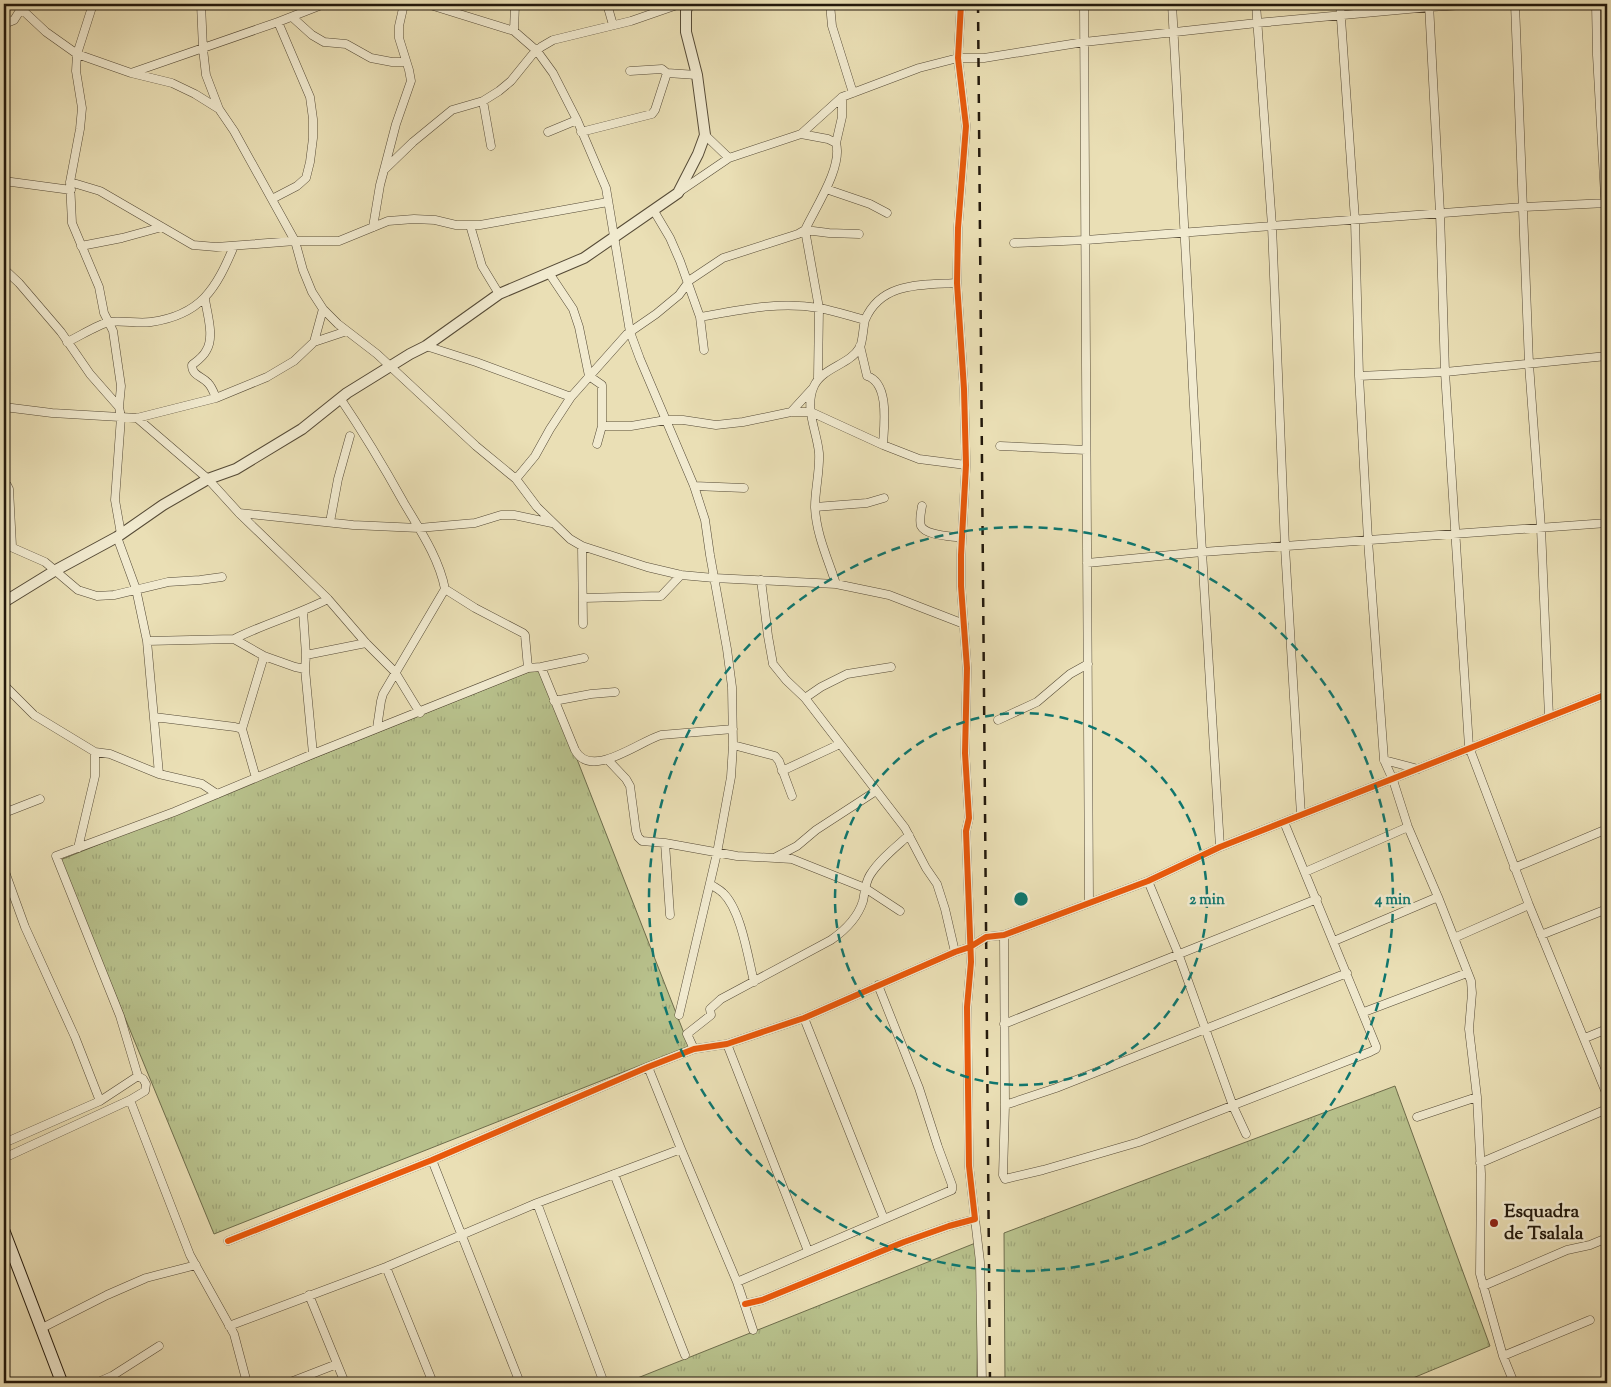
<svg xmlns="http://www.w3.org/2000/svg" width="1611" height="1387" font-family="'Sorts Mill Goudy',serif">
	<defs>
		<pattern id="grass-tufts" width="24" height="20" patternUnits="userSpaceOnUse" patternTransform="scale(1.25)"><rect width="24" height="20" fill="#b8c18c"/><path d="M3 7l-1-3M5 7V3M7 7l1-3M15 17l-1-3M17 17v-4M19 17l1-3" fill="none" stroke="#9ea578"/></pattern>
	</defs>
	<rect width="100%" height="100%" fill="#eadfb5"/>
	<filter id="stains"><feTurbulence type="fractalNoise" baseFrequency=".004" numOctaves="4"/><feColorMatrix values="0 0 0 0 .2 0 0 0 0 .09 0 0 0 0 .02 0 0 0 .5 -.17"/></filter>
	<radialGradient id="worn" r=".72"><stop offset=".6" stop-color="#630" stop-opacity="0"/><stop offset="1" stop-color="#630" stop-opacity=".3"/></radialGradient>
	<!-- grass -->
	<path fill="url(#grass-tufts)" stroke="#6e6d4c" d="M541,667L689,1046L214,1234L60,860Z
		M1395,1086L1490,1346L1401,1383H1005L1004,1233Z
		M978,1242L977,1383H625Z"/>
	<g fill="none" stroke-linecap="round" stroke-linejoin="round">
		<defs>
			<path id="minor" d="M16,4L46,32L77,54L131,73L172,83L195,94L219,109
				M93,4L77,54L76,71L82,108L80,129L70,182L72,223L99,287L104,313L113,331L121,386L119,407
				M201,4L203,49L206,75L219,109L234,131L295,241L303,270L312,292L323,309L338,324L377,354L476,446L516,479L537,507L570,539L582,546L647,567L681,575L714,578L836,584L889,595L964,624
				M427,4L514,31L515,4
				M607,4L613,25
				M830,4L832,26L853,93
				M1084,4C1085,304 1088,603 1089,903
				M1172,4L1202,552L1220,847
				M1256,4L1272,226L1285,547L1301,815
				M1340,4L1355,220L1359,376L1368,540L1384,760L1393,780L1408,827L1438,897L1471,981L1472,993L1469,1029L1477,1097L1481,1174L1480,1274L1503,1356L1514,1383
				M1429,4L1440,213L1445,372L1469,747L1529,905L1607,1095
				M1515,4L1529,364L1541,528L1549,717
				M1596,4L1597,55L1607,232
				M292,17L312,35L324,42L346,44L371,58L392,62H406
				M4,24L14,20L21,9
				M514,31L537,51L553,73L577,120L606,188L630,332L640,359L694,486L705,520L710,555L727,649L732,687L733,745L731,777L717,853L679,1015
				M630,71L662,69L667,73L697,75
				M131,73L278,22L324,4
				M483,101L491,146
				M548,132L577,120
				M581,132L652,114L655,110L667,73
				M705,135L729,158L801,134L842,97L919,68L958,58H984L1084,42L1257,23L1430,7L1482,4
				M836,143L842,117V97
				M384,170L396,124L411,81L409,70L399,38V26L404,4
				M4,181L71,190
				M70,182L100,191L193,245L216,247L295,241H339L388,221L414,219L435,220L456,225H480L608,202
				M826,189L870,204L887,213
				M679,192L729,158
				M272,199L297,186L306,178L310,162L313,138V119L310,97L278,22
				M654,211L670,238L680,261L700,317L704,350
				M470,225L482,266L499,294
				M373,227L380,185L384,170L413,142L452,110L483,101L499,91L511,81L532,55L541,47L553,40L631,21L680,4
				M805,230L819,308L818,378
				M805,230L829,233L859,234
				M1014,243L1086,240L1523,207L1607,203
				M81,246L122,238L162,227
				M4,269L19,283L61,332L90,374L119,407L121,417L115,500L121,534
				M549,273L573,309L579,327L589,376L602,385V426L597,444
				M205,299C207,314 215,337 206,351C203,357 197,361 192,365C192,376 202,376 208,383C212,387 214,393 216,398
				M700,317C739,310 779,301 819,308C835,311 850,316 865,320C881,282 921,285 957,283
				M67,342C78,337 99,324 109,322C123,320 137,324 151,322C201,315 216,289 234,246
				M314,342L323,309
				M426,346L476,362L571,397
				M860,346L867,376C890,383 884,426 883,445
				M1359,376L1445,372L1607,356
				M4,407L52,413L137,418L216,398L267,377L294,361L314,342L347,331
				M791,412L812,389
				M137,418L208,479L239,513L353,525L419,528L475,523L501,515H514L552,523
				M602,426H631L666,420H683L716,425L743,422L791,412H811L883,445L919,459L966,465
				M1000,446L1086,450
				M516,479L535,456L550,429L571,397L627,334L656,314L679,295L690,280L723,258L798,234L805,230C815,208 843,167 836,143L828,139L801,134
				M4,485H7L9,489L12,546
				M694,486L744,488
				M922,506C921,512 919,520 921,526C926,536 952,536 962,538
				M815,507L867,503L884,498
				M239,513L328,599L366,643L395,672L420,713
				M330,522L338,479L350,436
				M117,537L136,589L147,641L159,774L202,784L217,794
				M4,544L45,562L78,590L97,596L114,595L168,582L200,580L222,577
				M582,546L583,624
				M1087,563L1202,552L1607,523
				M761,580L768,636L773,664L786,680L805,698L905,828L926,868L937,884L945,909L955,952
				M836,584C828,559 816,534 815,507C815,489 820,471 819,453C817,431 804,408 814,386C823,367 850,365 860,347C863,340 863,328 865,320
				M584,598L661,596L681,575
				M303,611L306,655
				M234,639C264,624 297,615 328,599
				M147,641L234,639L264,656L295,667L305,669L306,655L366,643
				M541,667L575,750C591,780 638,742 661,735L733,729
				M528,668L541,667L584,658
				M305,669L313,754
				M4,685L34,715L95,752V776L78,848
				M805,698L821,687L847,674L891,667
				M554,701L591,694L615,692
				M154,717L235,727L242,729
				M998,720L1037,702L1070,674L1088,664
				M377,728L381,701L383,694L445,589
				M733,745L775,756L779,761L792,796
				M95,752L110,754L159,774
				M608,760L626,779L630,786L636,831L638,837L642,841L665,843L737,856L792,859L865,888L900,911
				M1384,760L1418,769
				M782,771L840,744
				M256,778L242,729L264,656
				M4,813L40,799
				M665,843L670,915
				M776,857L797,846L816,830L876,791
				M1514,868L1607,829
				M4,869L25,927L75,1037L100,1101
				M1305,872L1408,827
				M1148,881L1178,953L1233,1106L1246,1134
				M710,884C714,887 719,889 723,893C741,910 748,957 754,982
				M1004,935L1005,1105L1003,1175L1005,1179L1043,1170L1139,1142L1370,1052L1376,1049V1046L1284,822
				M1541,935L1607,909
				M1454,938L1529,905
				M1334,941L1438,897
				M1364,1012L1467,973
				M804,1018L884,1219
				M1004,1024L1317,899
				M1585,1038L1607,1029
				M727,1044L808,1251
				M694,1049L687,1034L711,1015L710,1009L721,999L831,940C844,931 858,917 863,901C865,892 865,883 870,875C880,859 896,847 909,835
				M648,1067L681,1149L737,1282L753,1330
				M130,1100L190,1255L234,1334L247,1383
				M1005,1105L1056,1088L1347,973
				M1417,1117L1477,1097
				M4,1143L100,1101L138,1076
				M4,1158L130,1100L145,1091L146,1084L143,1079L138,1076L120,1016L56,856L174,812L313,754L528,668L525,635L523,633L475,608L445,589C439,558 420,530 404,503C384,467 363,432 340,398
				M432,1160L520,1383
				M1480,1163L1607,1109
				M614,1174L685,1355
				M537,1203L604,1383
				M975,1219L980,1262L982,1383
				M228,1241L432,1160L648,1067L694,1049L727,1044L804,1018L955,952L970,947L986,937L1004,935L1148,881L1220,847L1607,694
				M386,1267L433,1383
				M737,1282L952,1190V1185L938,1147L919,1088L878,985
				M1483,1286L1567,1250L1590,1245L1607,1238
				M309,1295L345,1383
				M745,1304L762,1300L904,1242L949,1226L975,1219L969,1166L967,1007L971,962L966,831L969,818L965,753L967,668L961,586V555L966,465L964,389L957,283L958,228L966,126L958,58L961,4
				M229,1326L386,1267L537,1203L681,1149
				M42,1328L107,1295L146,1278L196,1265
				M1503,1356L1590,1320
				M96,1383L112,1376L159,1346
				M288,1383L337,1364"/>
			<path id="tertiary" d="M4,602L56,570L117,537L163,505L208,479L236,469L302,429L347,393L410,354L426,346L499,294L584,258L678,193L698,154L705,135L697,75L686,32V11L688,4"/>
			<path id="secondary" d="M4,1231L62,1383"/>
		</defs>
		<!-- minor casing -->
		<use href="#minor" stroke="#554a36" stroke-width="9"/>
		<!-- tertiary casing -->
		<use href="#tertiary" stroke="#554a36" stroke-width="12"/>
		<!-- secondary casing -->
		<use href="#secondary" stroke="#23190c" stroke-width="13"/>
		<!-- minor -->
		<use href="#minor" stroke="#f1eacf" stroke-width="8"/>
		<!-- tertiary -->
		<use href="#tertiary" stroke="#f1eacf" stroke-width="10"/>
		<!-- secondary -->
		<use href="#secondary" stroke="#f1eacf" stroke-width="11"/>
		<!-- rail -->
		<path stroke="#23190c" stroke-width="2.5" stroke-dasharray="9 9" stroke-linecap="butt" d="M978,4L990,1383"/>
		<defs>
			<path id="cycleway" d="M228,1241L432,1160L648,1067L694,1049L727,1044L804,1018L955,952L970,947L986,937L1004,935L1148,881L1220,847L1607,694
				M745,1304L762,1300L904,1242L949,1226L975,1219L969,1166L967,1007L971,962L966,831L969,818L965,753L967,668L961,586V555L966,465L964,389L957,283L958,228L966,126L958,58L961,4"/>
		</defs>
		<!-- cycleway casing -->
		<use href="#cycleway" stroke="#f1eacf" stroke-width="9"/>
		<!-- cycleway -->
		<use href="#cycleway" stroke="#e8590c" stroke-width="6"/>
	</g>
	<!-- distance rings -->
	<g fill="none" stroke="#0f766e" stroke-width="2.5" stroke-dasharray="9 6">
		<circle cx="1021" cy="899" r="186"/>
		<circle cx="1021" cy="899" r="372"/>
	</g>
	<!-- markers -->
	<circle fill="#8f2418" stroke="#f1eacf" stroke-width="2" cx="1494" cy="1223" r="5"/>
	<g text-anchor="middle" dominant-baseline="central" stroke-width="5" stroke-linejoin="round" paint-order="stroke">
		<!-- poi labels -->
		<g font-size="19" font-weight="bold" fill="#23190c" stroke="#f1eacf" text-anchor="start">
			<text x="1504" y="1212">Esquadra<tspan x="1504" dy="22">de Tsalala</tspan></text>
		</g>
	</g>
	<circle cx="1021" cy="899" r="8" fill="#0f766e" stroke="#f1eacf" stroke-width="2.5"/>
	<g font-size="15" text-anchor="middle" font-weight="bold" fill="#0f766e" stroke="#f1eacf" stroke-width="5" stroke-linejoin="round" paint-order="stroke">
		<text x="1207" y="904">2 min</text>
		<text x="1393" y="904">4 min</text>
	</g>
	<!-- margin -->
	<rect width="1611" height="1387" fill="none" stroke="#eadfb5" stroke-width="20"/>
	<rect x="5" y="5" width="1601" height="1377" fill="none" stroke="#23190c" stroke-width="2.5"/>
	<rect x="10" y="10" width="1591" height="1367" fill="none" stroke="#23190c"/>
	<rect width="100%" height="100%" filter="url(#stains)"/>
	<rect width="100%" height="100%" fill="url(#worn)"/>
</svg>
